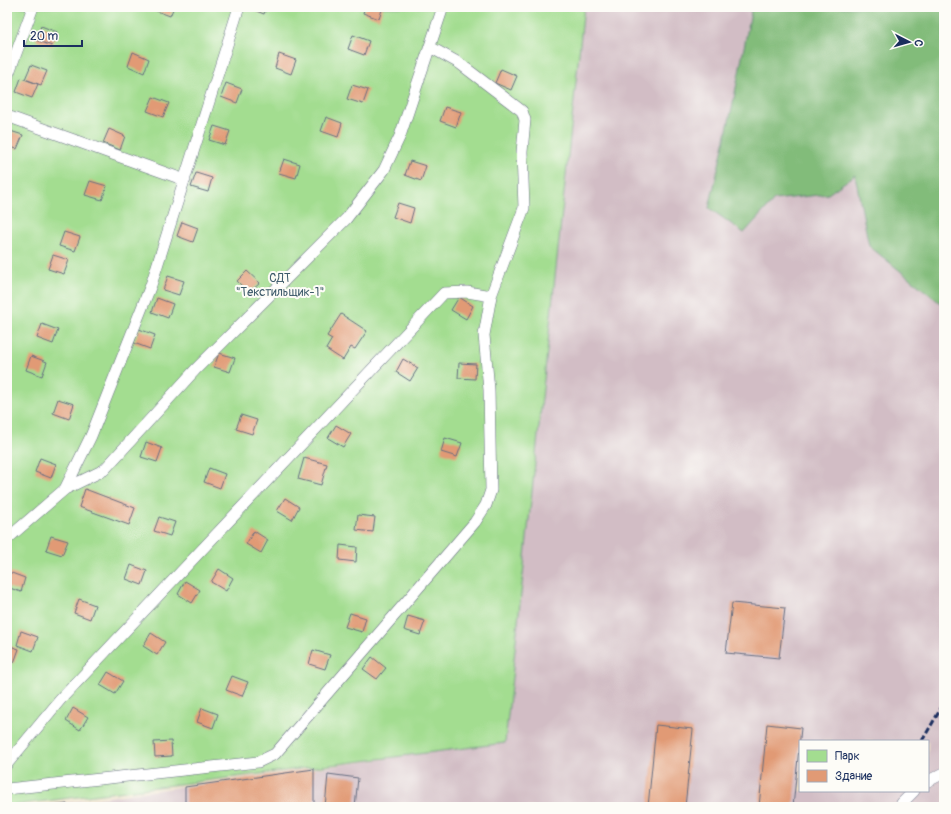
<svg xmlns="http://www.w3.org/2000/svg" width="951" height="814" font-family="Pangolin,sans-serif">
	<rect width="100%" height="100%" fill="#fdfcf7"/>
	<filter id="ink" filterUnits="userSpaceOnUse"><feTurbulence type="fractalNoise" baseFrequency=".025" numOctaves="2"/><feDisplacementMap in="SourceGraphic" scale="8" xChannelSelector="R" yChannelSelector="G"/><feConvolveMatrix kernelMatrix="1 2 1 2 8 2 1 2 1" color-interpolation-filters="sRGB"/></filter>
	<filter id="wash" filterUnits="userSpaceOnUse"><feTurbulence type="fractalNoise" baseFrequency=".012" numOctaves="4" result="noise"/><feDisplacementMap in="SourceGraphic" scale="16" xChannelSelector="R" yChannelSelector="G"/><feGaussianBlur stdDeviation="0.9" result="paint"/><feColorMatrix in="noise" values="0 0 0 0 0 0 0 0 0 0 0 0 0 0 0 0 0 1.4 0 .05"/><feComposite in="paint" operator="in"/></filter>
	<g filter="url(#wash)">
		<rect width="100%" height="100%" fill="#eee1c2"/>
		<!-- industrial -->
		<path fill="#d2bdc5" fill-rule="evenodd" d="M584,7H944V807H33L501,743ZM800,741H928V791H800Z"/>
		<!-- green -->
		<path fill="#a3dd90" stroke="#5f8677" d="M7,7H584L505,743L7,806Z"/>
		<!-- forest -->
		<path fill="#82bc7a" stroke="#4e766c" d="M746,7H944V306L869,246L855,175L828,194L774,200L744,233L709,208L732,108L751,12Z"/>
		<g id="blocks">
			<!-- building -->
			<path fill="#e19a75" d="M155,7H174L170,16L154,10Z
				M249,7H267L264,14L249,8Z
				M365,7H383L379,19L363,13Z
				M41,26L57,32L52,46L36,40Z
				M353,35L369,41L364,55L348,49Z
				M133,52L149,59L144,73L128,66Z
				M279,54L296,60L291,74L275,68Z
				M31,65L47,71L41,85L25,79Z
				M501,69L517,76L511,90L495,83Z
				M21,78L38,84L32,98L16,92Z
				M226,83L242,89L237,103L221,97Z
				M352,85L368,90L363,104L347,99Z
				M153,97L169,103L163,117L147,111Z
				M445,107L461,112L456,127L440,121Z
				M326,117L342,123L338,137L321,131Z
				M214,126L230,131L225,145L209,140Z
				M109,129L125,136L120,150L103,143Z
				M7,130L23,135L17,149L7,146Z
				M284,159L300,164L296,178L279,173Z
				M410,161L426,166L421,181L405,175Z
				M196,173L212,178L208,192L191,187Z
				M90,181L107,186L102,200L85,195Z
				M398,203L414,208L410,223L393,217Z
				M182,222L198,228L193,242L177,236Z
				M64,232L80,237L75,251L59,246Z
				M53,255L69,260L64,274L48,269Z
				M247,271L260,283L249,293L237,281Z
				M168,276L184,281L179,295L163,290Z
				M459,297L473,306L466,319L451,310Z
				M157,298L173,304L168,318L152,312Z
				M341,314L367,331L355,349L351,347L343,360L326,349L332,339L327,336Z
				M42,324L58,330L53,344L37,338Z
				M139,329L155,335L150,349L134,343Z
				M219,353L235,358L230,372L214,367Z
				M31,356L47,362L42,376L26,370Z
				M403,359L418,368L410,381L396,372Z
				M459,363L476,364L475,379L458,378Z
				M58,399L74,404L69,419L53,413Z
				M241,415L257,420L252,434L236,429Z
				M336,425L351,434L343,447L328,438Z
				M445,438L462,443L457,457L441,452Z
				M146,442L162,448L157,462L141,457Z
				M40,458L56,464L51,478L35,472Z
				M304,458L327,464L321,485L298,479Z
				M209,468L225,474L220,488L204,482Z
				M85,489L135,508L129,525L79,507Z
				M285,498L299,507L292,520L277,511Z
				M358,515L375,517L373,532L356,530Z
				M159,517L175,522L170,536L154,531Z
				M254,531L268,540L261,553L246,544Z
				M51,536L68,541L62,555L46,550Z
				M340,545L357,547L356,562L339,560Z
				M131,565L147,571L142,585L126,579Z
				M219,569L233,578L226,591L211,582Z
				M9,572L25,578L21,592L7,587V579Z
				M185,581L200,590L192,603L178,594Z
				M79,599L95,605L90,619L74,613Z
				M732,603L785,608L779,658L726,653Z
				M350,613L366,618L362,632L345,627Z
				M408,616L425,621L420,635L404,630Z
				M21,631L38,637L33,651L17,645Z
				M151,633L165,642L157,655L143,646Z
				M7,645L19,649L14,663L7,660Z
				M313,650L330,655L325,669L309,664Z
				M372,657L386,668L377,679L363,669Z
				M108,672L123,681L115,694L100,685Z
				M232,676L248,682L242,696L226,690Z
				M73,708L88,717L80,730L66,721Z
				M202,708L218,714L213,728L197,722Z
				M767,724L801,728L793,807H759Z
				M656,725L693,729L685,807H648Z
				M171,741L172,756L155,757L154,742Z
				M314,769V807H185V787Z
				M328,774L358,778L355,807H325Z
				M67,804L68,807H52V806Z"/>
		</g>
	</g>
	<g filter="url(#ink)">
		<use href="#blocks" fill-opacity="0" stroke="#656d81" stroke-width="1"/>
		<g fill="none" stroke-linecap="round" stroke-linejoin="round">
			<defs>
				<path id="lane" d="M7,78L33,7
					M7,116L185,180
					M65,489L104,470L196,369L346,219L384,170L400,136L443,7
					M7,539L65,489L91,436L151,285L239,7
					M7,764L60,700L444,293L467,292L491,296
					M928,781L944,773
					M7,789L258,762L275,754L475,522L486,505L491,490L489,390L484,335L491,296L524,208L522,152L525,120L522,111L459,63L430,47
					M900,807L902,803L914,791"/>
			</defs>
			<!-- lane casing -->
			<use href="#lane" stroke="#656d81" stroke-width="12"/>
			<!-- lane -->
			<use href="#lane" stroke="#fff" stroke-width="11"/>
			<!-- rail -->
			<path stroke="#1b2f5e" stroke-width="3" stroke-dasharray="6 3" stroke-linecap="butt" d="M922,741L944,703
				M943,807L944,797"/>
		</g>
	</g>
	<g text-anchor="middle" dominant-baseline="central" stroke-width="4" stroke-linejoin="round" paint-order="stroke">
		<!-- park labels -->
		<g font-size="12" fill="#3d5a6a" stroke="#fdfcf7">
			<text x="280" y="278">СДТ<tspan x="280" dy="14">"Текстильщик-1"</tspan></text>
		</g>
	</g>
	<!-- margin -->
	<rect width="951" height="814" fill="none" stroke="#fdfcf7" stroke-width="24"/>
	<!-- legend -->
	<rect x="799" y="740" width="130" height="52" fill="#fdfcf7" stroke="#a3aaba"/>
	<rect x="807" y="750" width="20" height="12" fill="#a3dd90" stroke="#a3aaba"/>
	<text x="835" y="760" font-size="12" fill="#1b2f5e">Парк</text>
	<rect x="807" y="770" width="20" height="12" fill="#e19a75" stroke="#a3aaba"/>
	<text x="835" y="780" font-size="12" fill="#1b2f5e">Здание</text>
	<!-- north arrow -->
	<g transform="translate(909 42) rotate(96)" stroke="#fdfcf7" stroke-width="3" paint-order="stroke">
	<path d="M0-3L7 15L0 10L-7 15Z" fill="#1b2f5e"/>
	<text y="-6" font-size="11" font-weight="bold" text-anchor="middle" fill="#1b2f5e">С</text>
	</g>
	<!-- scale -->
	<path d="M24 40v6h58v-6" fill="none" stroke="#1b2f5e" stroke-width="2"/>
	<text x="30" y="40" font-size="12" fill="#1b2f5e" stroke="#fdfcf7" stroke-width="3" paint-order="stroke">20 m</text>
</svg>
